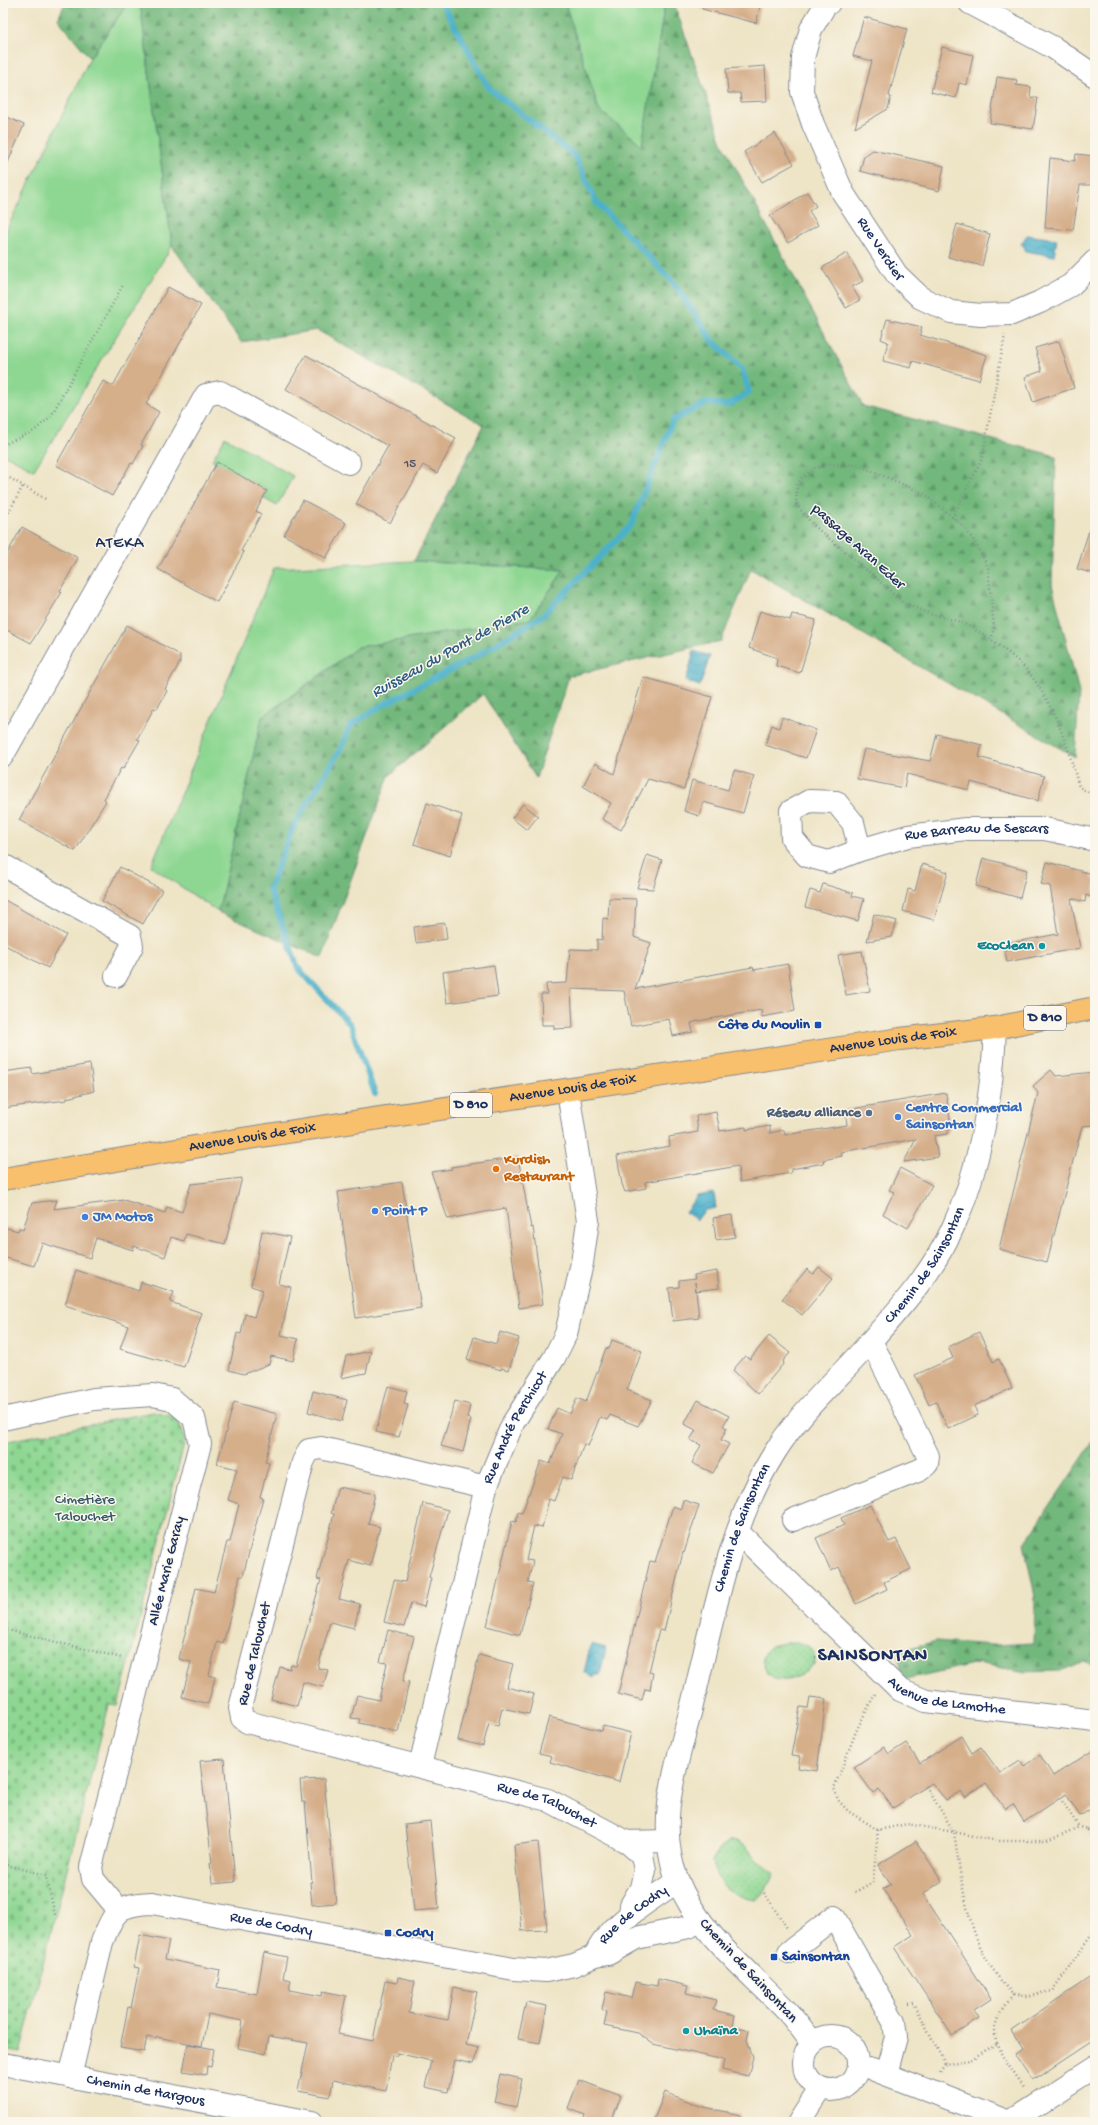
<svg xmlns="http://www.w3.org/2000/svg" width="1098" height="2125" font-family="'Gochi Hand',sans-serif">
	<defs>
		<pattern id="forest-firs" width="22" height="20" patternUnits="userSpaceOnUse"><rect width="22" height="20" fill="#72b87c"/><path d="M5 1l3.5 6h-7zM16 11l3.5 6h-7z" fill="#5d9669"/></pattern>
		<pattern id="cemetery-stones" width="16" height="16" patternUnits="userSpaceOnUse"><rect width="16" height="16" fill="#8ed792"/><path d="M2 7V4a2 2 0 0 1 4 0v3zM10 15v-3a2 2 0 0 1 4 0v3z" fill="#7ab980"/></pattern>
		<pattern id="park-dots" width="8" height="8" patternUnits="userSpaceOnUse"><rect width="8" height="8" fill="#8ed792"/><path d="M2 2h.1M6 6h.1" fill="none" stroke="#7ab980" stroke-width="1.8" stroke-linecap="round"/></pattern>
		<pattern id="water-waves" width="16" height="10" patternUnits="userSpaceOnUse"><rect width="16" height="10" fill="#4cb1cb"/><path d="M0 5q4-4 8 0t8 0" fill="none" stroke="#3e90a8"/></pattern>
	</defs>
	<rect width="100%" height="100%" fill="#fbf7ec"/>
	<filter id="ink" filterUnits="userSpaceOnUse"><feTurbulence type="fractalNoise" baseFrequency=".025" numOctaves="2"/><feDisplacementMap in="SourceGraphic" scale="8" xChannelSelector="R" yChannelSelector="G"/><feConvolveMatrix kernelMatrix="1 2 1 2 8 2 1 2 1" color-interpolation-filters="sRGB"/></filter>
	<filter id="wash" filterUnits="userSpaceOnUse"><feTurbulence type="fractalNoise" baseFrequency=".012" numOctaves="4" result="noise"/><feDisplacementMap in="SourceGraphic" scale="16" xChannelSelector="R" yChannelSelector="G"/><feGaussianBlur stdDeviation="0.9" result="paint"/><feColorMatrix in="noise" values="0 0 0 0 0 0 0 0 0 0 0 0 0 0 0 0 0 1.4 0 .05"/><feComposite in="paint" operator="in"/></filter>
	<g filter="url(#wash)">
		<rect width="100%" height="100%" fill="#eee4c6"/>
		<!-- grass -->
		<path fill="#8ed792" stroke="#548378" d="M128,3H140L172,246L34,470L3,454V237L90,58Z
			M565,3H665L642,146L599,110Z
			M225,437L293,476L277,506L263,498L267,491L212,460Z
			M414,561L564,570L530,619L358,647L262,717L218,912L151,866L274,568Z"/>
		<!-- forest -->
		<path fill="url(#forest-firs)" stroke="#46746d" d="M65,3H128L90,58L58,19Z
			M140,3H565L599,110L642,145L665,3H674L722,142L863,406L1056,456L1052,585L1079,692L1075,757L751,569L721,641L569,676L536,778L483,694L389,776L322,958L218,912L262,718L358,647L530,619L564,570L414,561L484,425L317,330L241,342L172,246Z
			M1095,1439V1668L1085,1661L1060,1671L1020,1672L978,1663L902,1680L898,1651L936,1641L993,1645L1034,1643L1035,1597L1024,1544Z"/>
		<!-- cemetery -->
		<path fill="url(#cemetery-stones)" stroke="#548378" d="M153,1412L175,1417L185,1440L118,1706L109,1705L20,2053L3,2050V1442Z"/>
		<!-- park -->
		<path fill="url(#park-dots)" stroke="#548378" d="M796,1642C809,1645 815,1648 815,1663C776,1705 748,1658 771,1646C777,1643 788,1643 796,1642Z
			M731,1840C746,1842 748,1851 758,1860C764,1865 770,1867 774,1874L764,1893L755,1900C733,1898 715,1883 712,1861L720,1848Z"/>
		<!-- water -->
		<path fill="url(#water-waves)" stroke="#347094" d="M1027,235L1057,239L1054,256L1025,251V248L1021,244Z
			M694,651L710,656L700,686L686,681Z
			M714,1193L716,1208L705,1210L697,1220L685,1212L697,1196Z
			M591,1644L606,1648L600,1675H597L593,1678L584,1672Z"/>
		<g fill="none" stroke-linecap="round" stroke-linejoin="round">
			<!-- stream -->
			<path stroke="#4cb1cb" stroke-width="6" d="M375,1094L350,1024L298,968L269,889L294,825L340,750L350,726L381,706L477,656L542,616L631,525L673,420L706,403L729,405L749,392L742,369L712,340L673,282L596,202L575,156L489,88L442,3"/>
		</g>
		<g id="blocks">
			<!-- building -->
			<path fill="#d5ae8a" d="M703,3H761L756,23L702,9Z
				M864,17L907,29L889,96L891,97L888,109L855,128L872,61L853,56Z
				M942,47L973,55L967,85L959,83L956,98L931,92Z
				M765,66L767,101L741,102L740,93H728L726,69Z
				M997,77L1017,80L1016,85L1031,87L1030,97L1038,98L1033,129L990,123Z
				M3,115L24,125L3,174Z
				M775,133L794,164L762,182L744,152Z
				M873,150L944,166L939,191L860,171L864,156Z
				M1076,154L1095,156V160L1092,185H1080L1073,230L1045,228L1050,158L1075,161Z
				M807,192L816,206L809,211L818,225L788,243L770,216Z
				M957,224L990,234L982,266L948,257Z
				M847,253L863,281L852,287L860,300L846,308L822,268Z
				M168,287L201,305L146,404L159,412L141,445L143,446L133,464L131,463L112,496L56,465L103,381L113,386Z
				M887,319L922,327L920,335L987,355L979,380L913,361L911,368L883,361L888,342L881,339Z
				M1059,341L1074,388L1033,402L1025,377L1042,371L1035,348Z
				M306,355L456,438L437,473L423,465L390,523L356,504L388,446L286,389Z
				M217,462L267,491L256,511L261,514L241,551L244,552L217,602L158,569Z
				M303,500L346,523L326,558L284,535Z
				M1091,524H1095V574L1077,569Z
				M22,527L78,558L60,591L62,592L31,643L3,628V561Z
				M760,611L790,620L792,614L816,620L800,673L776,666L777,658L749,648Z
				M127,625L180,655V662L165,689L167,691L157,709L154,708L137,739L140,740L123,769L121,768L104,799L106,801L75,851L19,820Z
				M643,677L712,697L684,789L648,779L621,830L602,819L611,803L583,786L595,763L614,774Z
				M782,717L816,730L806,758L765,745L772,725L779,728Z
				M937,734L982,745L979,757L1044,776L1038,801L971,782L969,790L907,774L904,788L857,779L864,749L930,761Z
				M734,770L754,776L743,813L703,802L699,816L684,811L692,780L728,790Z
				M427,803L462,815L450,856L414,844Z
				M523,804L538,816L527,830L512,818Z
				M647,855L662,860L653,889L637,888Z
				M983,858L1027,870L1020,898L976,886Z
				M1047,862L1092,874L1091,878L1095,879V898L1086,895L1085,902L1071,898L1080,948L1007,962L1004,944L1058,934L1050,886L1041,884Z
				M922,864L948,872L934,920L903,911L908,889L915,891Z
				M120,867L162,890L143,924L102,901Z
				M823,884L853,893L852,896L864,899L858,921L805,907L810,890L820,893Z
				M609,898L636,899L634,937L651,943L635,989L753,967L754,970L788,964L795,1011L762,1017L761,1010L698,1021L691,1023L693,1032L673,1036L669,1019L631,1026L624,991L571,989L573,1028L554,1029V1025H542L541,994H547L546,984L567,983L570,949L597,950V939L602,940L603,918L608,919Z
				M3,899L66,935L48,968L3,944Z
				M874,914L897,921L892,937L867,941Z
				M445,923L447,939L416,943L414,927Z
				M862,951L870,991L846,995L838,955Z
				M494,965L498,996L447,1003L443,972Z
				M90,1064L94,1091L67,1098V1100L3,1108V1072L32,1068V1074Z
				M1051,1070L1056,1076L1095,1072V1125L1082,1126L1047,1262L999,1249L1038,1093L1033,1086Z
				M946,1093L951,1126L947,1134L934,1136L938,1157L904,1162L916,1139L841,1152L842,1156L823,1160L824,1163L791,1169V1173L740,1182L738,1166L645,1182L646,1188L625,1192L622,1184L617,1156L670,1146L669,1137L698,1132L696,1116L716,1112L720,1131L746,1127V1130L770,1126V1133L784,1130L785,1135L847,1125L845,1110Z
				M518,1157L531,1228L533,1227L543,1304L519,1308L506,1208L448,1219L431,1172L452,1169L451,1167Z
				M900,1168L932,1185L908,1228L883,1214L894,1192L889,1190Z
				M242,1178L225,1244L186,1234L184,1241L171,1237L165,1257L134,1246L133,1250L96,1238L90,1258L42,1243L34,1266L3,1257V1227L18,1231L19,1228L23,1229L32,1203L57,1200L54,1209L124,1200L165,1213L167,1207L182,1212L191,1184Z
				M402,1182L421,1308L356,1318L338,1192Z
				M732,1215L735,1237L716,1240L713,1218Z
				M262,1231L290,1237L279,1284L291,1287L281,1335L298,1339L293,1361L271,1356L269,1364L244,1374L229,1370L237,1333L241,1334L245,1314L254,1317L263,1290L251,1286Z
				M819,1267L833,1278L802,1315L782,1299L807,1269L813,1274Z
				M76,1270L139,1291L141,1282L174,1292L170,1302L202,1313L184,1367L120,1349L128,1326L65,1305Z
				M717,1271L719,1288L696,1291L695,1282L699,1318L673,1321L669,1288L679,1287V1281L695,1279L694,1275Z
				M500,1332L519,1338L509,1370L501,1368V1370L467,1359L474,1337L496,1344Z
				M979,1332L993,1362L999,1359L1012,1388L974,1406L978,1415L948,1429L936,1402L929,1405L915,1375L953,1358L948,1347Z
				M769,1336L790,1353L783,1361L784,1363L758,1394L733,1370L745,1356L750,1359Z
				M612,1340L642,1351L627,1390L652,1400L638,1426L610,1415L607,1420L600,1417L588,1446L584,1444L571,1480L563,1477L554,1501L549,1499L542,1528L534,1526L526,1560L533,1561L528,1582L533,1583L520,1635L487,1626L512,1521L516,1522L518,1512L522,1513L541,1461L550,1464L562,1434L548,1429L557,1408L570,1414L577,1398L586,1402L606,1348L609,1349Z
				M371,1351L366,1373L341,1378L346,1356Z
				M388,1386L407,1391L404,1404L408,1405L399,1437L376,1432Z
				M313,1391L347,1400L342,1421L308,1412Z
				M698,1400L729,1416L723,1426L727,1428L721,1440L729,1444L713,1473L692,1463L701,1445L690,1440L696,1430L684,1424Z
				M455,1401L470,1405L467,1418L471,1419L463,1452L441,1446Z
				M234,1402L277,1414L265,1462L269,1463L260,1497L263,1498L253,1536L243,1576H240L223,1644L217,1642L209,1675L215,1677L208,1704L182,1697L191,1662L179,1659L196,1588L214,1592L227,1542H230L239,1504L228,1500L237,1469L217,1464Z
				M338,1487L375,1494L368,1524L380,1527L370,1566L349,1560L339,1599L360,1604L354,1628L330,1622L318,1668L328,1670L323,1687L303,1682L297,1706L271,1699L280,1667L290,1669L291,1665L296,1666L321,1580L317,1579L334,1514L331,1513Z
				M683,1500L699,1505L684,1553L683,1552L664,1631L659,1630L649,1672L653,1673L650,1690L645,1689L642,1700L618,1694L650,1561L655,1562L673,1506L681,1509Z
				M423,1503L448,1510L429,1577L431,1578L424,1607L411,1603L404,1627L384,1622L394,1580L405,1582Z
				M870,1505L889,1542L896,1539L911,1569L884,1582L887,1589L856,1604L839,1567L831,1571L816,1538L844,1525L841,1518Z
				M388,1630L414,1637L403,1681L409,1682L398,1732L359,1723L360,1719L351,1718L357,1695L379,1700L387,1663L380,1662Z
				M479,1655L513,1664L507,1687L534,1694L529,1714L502,1708L498,1726L489,1723L483,1746L458,1740Z
				M810,1697L826,1699L817,1771L798,1768L800,1757L791,1756L800,1707L808,1708Z
				M549,1717L602,1731L603,1726L631,1733L619,1782L550,1762L552,1756L539,1753Z
				M962,1736L972,1753L981,1747L1000,1773L1020,1760L1024,1766L1040,1755L1053,1776L1095,1749V1806L1080,1816L1066,1794L1024,1822L1013,1804L1005,1809L986,1783L965,1797L961,1791L946,1800L932,1783L893,1808L879,1789L873,1793L854,1767L884,1747L889,1754L906,1743L920,1763Z
				M224,1759L235,1882L212,1884L210,1863H212L200,1761Z
				M324,1779L336,1903L312,1905L310,1882H312L305,1802H302L300,1780Z
				M430,1821L439,1909L414,1911L405,1824Z
				M916,1841L942,1881L923,1894L991,1999L974,2010L979,2018L952,2035L894,1947L913,1935L883,1889L891,1884L878,1865Z
				M538,1842L547,1930L522,1931L514,1845Z
				M140,1935L169,1941L165,1959L220,1970L217,1987L257,1994L264,1952L287,1957L283,1978L291,1980L289,1990L322,1996L323,1991L346,1996L338,2034L373,2041L385,1981L397,1983L398,1977L415,1981L409,2013L448,2020L454,1987L477,1992L466,2045L479,2048L473,2064L455,2060L448,2092L425,2087L431,2061L397,2053V2056L392,2055L386,2091L333,2080L330,2097L298,2091L308,2043L269,2036L266,2054L238,2048L243,2021L208,2014L202,2046L157,2037L156,2039L147,2037L144,2052L120,2048L128,2007L131,2008L139,1968L134,1967Z
				M1095,1974V2039L1033,2080L1015,2053L1022,2048L1011,2031Z
				M658,1979L688,1986L686,1993L716,2000L713,2010L735,2015L733,2026L749,2030L747,2040L753,2057L748,2076L722,2070L724,2060L653,2044L638,2033L604,2026L607,2012L602,2009L606,1992L631,1998L635,1982L657,1986Z
				M526,2002L547,2006L540,2043L518,2039Z
				M188,2044L214,2049L211,2067L207,2066L206,2075L183,2071Z
				M500,2074L522,2079L516,2107L494,2102Z
				M579,2080L621,2096L611,2122H582L585,2115L568,2108Z
				M665,2092L700,2106L740,2115L739,2122H653Z"/>
		</g>
	</g>
	<g filter="url(#ink)">
		<use href="#blocks" fill-opacity="0" stroke="#848a92" stroke-width="1"/>
		<g fill="none" stroke-linecap="round" stroke-linejoin="round">
			<defs>
				<g id="minor">
					<path id="s1" d="M829,3L826,4L811,29L803,58L802,92L813,124L843,193L897,275L921,298L951,312L981,315L1012,314L1040,302L1071,285L1095,261"/>
					<path d="M970,3L1054,48L1095,76"/>
					<path d="M3,755L206,395L220,392L349,463"/>
					<path id="s2" d="M860,850L853,823L836,802L809,801L791,811L792,838L807,856L829,862L860,850L908,836L966,829H1045L1095,840"/>
					<path d="M3,865L130,936L132,946L116,976"/>
					<path d="M3,1419L94,1399L153,1395L172,1399L194,1418L200,1444L91,1867L93,1879L119,1910"/>
					<path id="s3" d="M486,1487L321,1448L309,1450L303,1462L240,1708L242,1718L247,1722L548,1800L627,1842L667,1841"/>
					<path d="M793,1520L920,1470L927,1464L928,1456L871,1341"/>
					<path id="s4" d="M738,1532L900,1690L926,1701L1095,1721"/>
					<path id="s5" d="M420,1766L486,1487L513,1423L554,1358L566,1334L582,1263L588,1221L568,1091"/>
					<path d="M627,1842L642,1855L645,1870L641,1888L631,1905L630,1916"/>
					<path d="M789,1952L834,1917L894,2022L896,2037L886,2074"/>
					<path id="s6" d="M595,1956C607,1925 651,1900 678,1881"/>
					<circle cx="831" cy="2063" r="27"/>
					<path id="s7" d="M812,2043C803,2031 794,2018 783,2007C744,1967 698,1932 677,1879C655,1822 677,1765 691,1709C713,1623 727,1528 775,1452C800,1411 839,1378 870,1342C901,1307 935,1269 954,1225C980,1167 993,1092 995,1028"/>
					<path id="s8" d="M3,2064L312,2122"/>
					<path d="M872,2069L1010,2122"/>
					<path id="s9" d="M70,2077L102,1942C115,1910 117,1905 152,1903L514,1969L546,1971L574,1965L595,1956L608,1954L636,1938L689,1927L700,1920"/>
					<path d="M799,2122L820,2089"/>
					<path d="M1010,2122L1095,2067"/>
				</g>
				<g id="major">
					<path id="s10" d="M3,1179L242,1139L900,1039L995,1028L1095,1008"/>
				</g>
			</defs>
			<!-- minor casing -->
			<use href="#minor" stroke="#848a92" stroke-width="24"/>
			<!-- major casing -->
			<use href="#major" stroke="#848a92" stroke-width="24"/>
			<!-- path -->
			<path stroke="#848a92" stroke-width="2.5" stroke-dasharray="1 3" stroke-linecap="butt" d="M3,445L34,431L51,416L123,285
				M3,474L47,500
				M952,518L982,459L1005,335
				M3,523L23,486
				M991,640L994,628L988,567L975,542L962,525L923,493L858,465L829,464L815,468L802,478L797,485L796,504L813,525L874,576L903,603L930,614L961,622L988,637L991,640C1005,650 1020,661 1030,674C1056,708 1068,747 1079,787L1095,796
				M3,1629L122,1658
				M815,1657L835,1658
				M875,1694L857,1729L834,1788L838,1800L848,1811L878,1830L907,1824L954,1832C961,1877 966,1929 992,1968C998,1978 1006,1986 1013,1995L1025,1996L1052,1991L1095,1930
				M926,1786L954,1832L997,1841H1047L1079,1827
				M1060,1798L1079,1827L1087,1829L1095,1841
				M1087,1829L1095,1825
				M3,1864L46,1875L55,1915
				M855,1892L873,1882L878,1830
				M764,1893L787,1928
				M1013,1995C1008,2002 1003,2009 999,2016C985,2042 1011,2067 1024,2088
				M909,2004L914,2003L945,2064
				M940,2072L945,2064L970,2060L996,2044"/>
			<!-- minor -->
			<use href="#minor" stroke="#fff" stroke-width="22"/>
			<!-- major -->
			<use href="#major" stroke="#f8bf6c" stroke-width="22"/>
		</g>
	</g>
	<!-- markers -->
	<g fill="#0f9aa8" stroke="#fbf7ec" stroke-width="1.5">
		<circle cx="1042" cy="946" r="4"/>
		<circle cx="686" cy="2031" r="4"/>
	</g>
	<g fill="#1a4fb4" stroke="#fbf7ec" stroke-width="1.5">
		<rect x="814" y="1021" width="8" height="8" rx="2"/>
		<rect x="384" y="1929" width="8" height="8" rx="2"/>
		<rect x="770" y="1953" width="8" height="8" rx="2"/>
	</g>
	<circle fill="#5c6f8a" stroke="#fbf7ec" stroke-width="1.5" cx="869" cy="1113" r="4"/>
	<g fill="#3f7fe0" stroke="#fbf7ec" stroke-width="1.5">
		<circle cx="898" cy="1117" r="4"/>
		<circle cx="375" cy="1211" r="4"/>
		<circle cx="85" cy="1217" r="4"/>
	</g>
	<circle fill="#e8710a" stroke="#fbf7ec" stroke-width="1.5" cx="496" cy="1169" r="4"/>
	<g text-anchor="middle" dominant-baseline="central" stroke-width="3" stroke-linejoin="round" paint-order="stroke">
		<!-- number labels -->
		<g font-size="13" fill="#4a4f69">
			<text x="410" y="464">15</text>
		</g>
		<!-- shield labels -->
		<g fill="#fbf7ec" stroke="#5e6b89" stroke-width="1">
			<rect x="1024" y="1006" width="42" height="24" rx="3"/>
			<rect x="450" y="1093" width="42" height="24" rx="3"/>
		</g>
		<g font-size="14" font-weight="bold" fill="#1b2f5e">
			<text x="1045" y="1018">D 810</text>
			<text x="471" y="1105">D 810</text>
		</g>
		<!-- street labels -->
		<g font-size="15" fill="#1b2f5e" stroke="#fbf7ec">
			<text stroke="none"><textPath href="#s1" startOffset="273">Rue Verdier</textPath></text>
			<text transform="translate(858 547) rotate(42)">passage Aran Eder</text>
			<text stroke="none"><textPath href="#s2" startOffset="328">Rue Barreau de Sescars</textPath></text>
			<text stroke="none"><textPath href="#s10" startOffset="901">Avenue Louis de Foix</textPath></text>
			<text stroke="none"><textPath href="#s10" startOffset="577">Avenue Louis de Foix</textPath></text>
			<text stroke="none"><textPath href="#s10" startOffset="253">Avenue Louis de Foix</textPath></text>
			<text stroke="none"><textPath href="#s7" startOffset="900">Chemin de Sainsontan</textPath></text>
			<text stroke="none"><textPath href="#s5" startOffset="353">Rue André Perchicot</textPath></text>
			<text stroke="none"><textPath href="#s7" startOffset="576">Chemin de Sainsontan</textPath></text>
			<text transform="translate(167 1571) rotate(-76)">Allée Marie Garay</text>
			<text transform="translate(255 1654) rotate(-77)">Rue de Talouchet</text>
			<text stroke="none"><textPath href="#s4" startOffset="273">Avenue de Lamothe</textPath></text>
			<text stroke="none"><textPath href="#s3" startOffset="777">Rue de Talouchet</textPath></text>
			<text stroke="none"><textPath href="#s6" startOffset="57">Rue de Codry</textPath></text>
			<text stroke="none"><textPath href="#s9" startOffset="330">Rue de Codry</textPath></text>
			<text transform="translate(748 1971) rotate(47)">Chemin de Sainsontan</text>
			<text stroke="none"><textPath href="#s8" startOffset="145">Chemin de Hargous</textPath></text>
		</g>
		<!-- culture labels -->
		<g font-size="15" font-weight="bold" fill="#0d838f" stroke="#fbf7ec" text-anchor="end">
			<text x="1034" y="946">EcoClean</text>
			<text x="694" y="2031" text-anchor="start">Uhaïna</text>
		</g>
		<!-- transit labels -->
		<g font-size="15" font-weight="bold" fill="#164399" stroke="#fbf7ec" text-anchor="start">
			<text x="810" y="1025" text-anchor="end">Côte du Moulin</text>
			<text x="396" y="1933">Codry</text>
			<text x="782" y="1957">Sainsontan</text>
		</g>
		<!-- shop labels -->
		<g font-size="15" font-weight="bold" fill="#366cbe" stroke="#fbf7ec" text-anchor="start">
			<text x="906" y="1108">Centre Commercial<tspan x="906" dy="17">Sainsontan</tspan></text>
			<text x="383" y="1211">Point P</text>
			<text x="93" y="1217">JM Motos</text>
		</g>
		<!-- service labels -->
		<g font-size="15" font-weight="bold" fill="#4e5e75" stroke="#fbf7ec" text-anchor="end">
			<text x="861" y="1113">Réseau alliance</text>
		</g>
		<!-- food labels -->
		<g font-size="15" font-weight="bold" fill="#c56008" stroke="#fbf7ec" text-anchor="start">
			<text x="504" y="1160">Kurdish<tspan x="504" dy="17">Restaurant</tspan></text>
		</g>
		<!-- park labels -->
		<g font-size="15" fill="#38596b" stroke="#fbf7ec">
			<text x="85" y="1500">Cimetière<tspan x="85" dy="17">Talouchet</tspan></text>
		</g>
		<!-- neighbourhood labels -->
		<g font-size="16" letter-spacing="1" fill="#1b2f5e" stroke="#fbf7ec">
			<text x="120" y="544">ATEKA</text>
		</g>
		<!-- water labels -->
		<g font-size="16" font-style="italic" fill="#2c5c84" stroke="#fbf7ec">
			<text transform="translate(451 652) rotate(-29)">Ruisseau du Pont de Pierre</text>
		</g>
		<!-- district labels -->
		<g font-size="19" font-weight="bold" letter-spacing="1" fill="#1b2f5e" stroke="#fbf7ec">
			<text x="873" y="1656">SAINSONTAN</text>
		</g>
	</g>
	<!-- margin -->
	<rect width="1098" height="2125" fill="none" stroke="#fbf7ec" stroke-width="16"/>
</svg>
